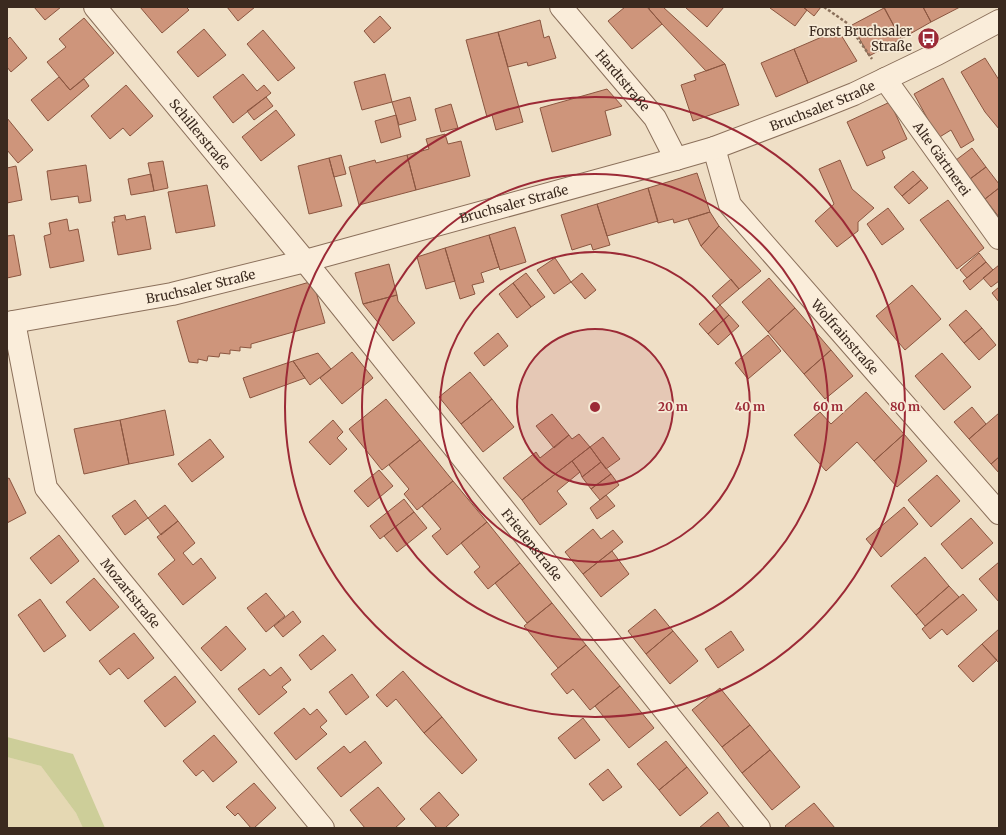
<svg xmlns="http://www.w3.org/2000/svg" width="1006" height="835" font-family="Merriweather,serif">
	<rect width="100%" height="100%" fill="#efdfc6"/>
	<!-- farmland -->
	<path fill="#e5d8b3" d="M7,757L41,766L76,813L83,828H7Z"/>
	<!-- green -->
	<path fill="#cdce99" d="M7,737L73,754L105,828H83L76,813L41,766L7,757Z"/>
	<!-- building -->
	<path fill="#ce957b" stroke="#8b5640" d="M34,7H61L45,20Z
		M140,7H186L189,10L162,33Z
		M227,7H255L238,21Z
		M625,7H647L662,24L632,49L608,21Z
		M650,7H663L725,64L706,71L662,24L649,9Z
		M685,7H724L707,27Z
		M770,7H803L807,10L795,26L770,8Z
		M803,7H821L814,16Z
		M884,7H923L931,22L901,39Z
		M923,7H960L931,22Z
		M884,8L901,39L869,56L852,25Z
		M380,16L391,28L374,43L364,31Z
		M84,18L114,53L70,90L47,62L66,47L59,39Z
		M540,20L544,38L549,36L556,58L528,66L527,62L508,67L498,32Z
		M204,29L226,55L198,77L177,52Z
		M263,30L295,68L278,81L247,44Z
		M838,30L857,61L808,83L794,49Z
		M498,32L523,122L496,130L492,115L487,117L466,40Z
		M10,37L27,58L11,72L7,67V40Z
		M794,49L808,83L776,97L761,63Z
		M985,58L999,80V129L985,112L961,72Z
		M725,64L739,105L693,121L681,85L696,80L694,75Z
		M243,74L257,91L264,85L271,93L233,123L213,97Z
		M385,74L392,102L362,110L354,82Z
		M59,77L70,90L84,79L89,86L48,121L31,100Z
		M943,78L974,140L961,148L951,130L938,138L914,94Z
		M126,85L153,116L130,136L123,128L110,139L91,116Z
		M607,89L622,106L605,111L611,135L552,152L540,108Z
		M266,97L273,106L254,120L247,111Z
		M410,97L416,120L399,125L392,102Z
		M890,102L907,139L882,151L885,158L867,166L847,122Z
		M451,104L458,128L441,132L435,109Z
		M276,110L295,135L261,161L242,137Z
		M396,115L401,137L381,143L375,121Z
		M7,118L33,150L18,163L7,150Z
		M445,134L448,144L461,141L470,176L416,190L407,155L429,149L426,139Z
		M972,148L986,167L970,179L956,160Z
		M341,155L346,174L334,177L329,158Z
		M407,155L416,190L359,205L349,167L375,160L376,163Z
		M329,158L342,206L309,214L298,166Z
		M840,160L852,189L874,208L858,222V231L837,247L815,221L834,204L819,169Z
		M163,161L168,188L154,191L148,163Z
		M86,165L91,201L79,203L78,196L51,200L47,171Z
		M16,166L22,200L7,203V168Z
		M986,167L999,184V188L985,199L970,179Z
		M913,171L921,180L902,196L894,187Z
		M697,173L710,212L674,223L673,219L658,223L648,188Z
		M151,174L154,191L131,195L128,179Z
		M921,180L928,188L909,204L902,196Z
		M207,185L215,226L176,233L168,192Z
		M648,188L658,221L607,236L597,204Z
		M999,188V217L985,199Z
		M948,200L984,248L957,269L920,220Z
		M597,204L610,245L593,250L591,244L572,250L561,215Z
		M888,208L904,229L882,245L867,224Z
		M710,212L719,226L701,246L688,219Z
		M125,215L126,220L145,216L151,249L118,255L112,222H115L114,217Z
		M67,219L69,231L78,229L84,261L50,268L44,236L51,234L49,223Z
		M719,226L761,271L739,289L701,246Z
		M515,227L526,262L500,270L489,235Z
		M14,235L21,275L7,278V236Z
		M489,235L499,267L481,273L484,282L472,285L475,294L460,299L445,248Z
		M445,248L455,281L426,289L417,257Z
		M979,253L986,262L967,278L960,270Z
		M555,258L571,282L554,294L537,270Z
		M986,262L993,270L970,290L963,281Z
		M389,264L397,295L363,304L355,273Z
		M999,265V281L991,287L983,278Z
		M526,273L545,297L531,307L513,283Z
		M582,273L596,290L585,299L571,282Z
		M769,278L795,308L768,332L742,302Z
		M731,279L739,289L720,305L712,296Z
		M313,281L325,323L251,344V348L240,347V351L230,350V354L220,353L219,357L208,356L207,361L198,359V363L189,362L177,321Z
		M513,283L531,307L517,318L499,294Z
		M912,285L941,319L905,350L876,316Z
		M999,287V302L992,293Z
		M397,295L398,301L415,323L393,341L363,304Z
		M720,305L729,315L708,334L699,324Z
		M795,308L831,350L804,374L768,332Z
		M966,310L982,328L964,343L949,325Z
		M729,315L739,326L718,345L708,334Z
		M982,328L996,345L979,360L964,343Z
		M498,333L508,346L484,366L474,353Z
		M768,335L781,351L748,379L735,363Z
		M831,350L853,376L825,399L804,374Z
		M352,352L373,378L342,404L320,378Z
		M318,353L331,369L310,385L293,361Z
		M942,353L971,387L944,410L915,376Z
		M293,361L305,378L250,398L243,378Z
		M470,372L492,399L461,424L439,397Z
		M866,392L904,434L874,461L857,442L826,471L794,435L820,412L831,424Z
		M386,399L420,440L382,470L349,429Z
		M492,399L514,427L483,452L461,424Z
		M972,407L986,424L969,439L954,422Z
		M165,410L174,455L129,464L120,420Z
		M999,413V457L991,464L969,439Z
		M552,414L569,435L554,448L536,426Z
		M120,420L129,464L84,474L74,429Z
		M333,420L343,432L337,438L347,449L330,465L309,442Z
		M579,434L590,447L522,500L503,478L536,452L540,458L569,435L572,439Z
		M904,434L927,461L897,487L874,461Z
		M603,437L620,459L606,469L590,447Z
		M210,439L224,457L192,482L178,464Z
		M420,440L453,481L417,510L404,494L409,489L389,465Z
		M590,447L601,462L582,477L580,472L572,461Z
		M999,457V473L991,464Z
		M572,461L580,472L557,491L567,504L540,525L522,500Z
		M601,462L611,474L591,489L582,477Z
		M379,470L393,486L368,507L354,491Z
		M611,474L619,485L600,500L591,489Z
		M937,475L960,501L931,527L908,500Z
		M9,478L26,513L7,523V479Z
		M453,481L487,522L447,555L432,536L441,529L422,506Z
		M606,495L615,506L597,519L590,508Z
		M404,499L414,512L380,539L370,526Z
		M135,500L148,518L125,535L112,516Z
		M165,505L178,521L161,535L148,518Z
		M904,507L918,524L881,557L866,539Z
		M414,512L427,528L397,552L384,536Z
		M971,518L993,543L962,569L941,544Z
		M178,521L195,543L183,553L193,565L201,558L216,578L183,605L158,574L175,560L157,537Z
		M487,522L520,563L488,589L474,572L480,567L461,543Z
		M593,529L601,539L613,530L623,542L583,574L565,552Z
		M59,535L79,561L51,584L30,558Z
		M612,551L629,574L601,597L583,574Z
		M925,557L949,586L916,615L891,586Z
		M999,562V602L979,579Z
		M520,563L552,603L527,623L495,583Z
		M94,578L119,607L90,631L66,602Z
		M949,586L959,597L925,626L916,615Z
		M266,593L285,616L266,632L247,608Z
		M963,594L977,610L947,635L942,629L930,639L922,629Z
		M40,599L66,636L44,652L18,615Z
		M552,603L586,645L558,668L524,626Z
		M655,609L673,631L646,654L628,631Z
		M293,611L301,622L283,637L274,626Z
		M226,626L246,649L221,671L201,648Z
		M999,629V661L998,662L982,644Z
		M673,631L698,661L670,684L646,654Z
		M731,631L744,650L718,668L705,649Z
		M134,633L154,658L128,679L119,668L110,675L99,661Z
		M323,635L336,650L311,670L299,655Z
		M982,644L997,660L973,682L958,666Z
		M586,645L620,686L590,710L573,689L567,694L551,674Z
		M281,667L291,680L282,687L287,692L259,715L238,689L264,669L270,676Z
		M403,671L442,717L424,733L396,699L387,707L376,695Z
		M352,674L369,697L346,715L329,692Z
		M175,676L196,702L165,727L144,701Z
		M620,686L654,728L629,748L595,706Z
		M720,688L750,725L722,747L692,710Z
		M304,708L310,715L317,709L327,721L320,727L327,734L296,760L274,733Z
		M442,717L477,760L462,774L424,733Z
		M583,718L600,740L575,759L558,738Z
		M750,725L770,750L742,773L722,747Z
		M214,735L237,762L213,782L203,770L196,776L183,761Z
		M365,741L382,763L341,797L317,768L344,746L350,753Z
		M666,741L687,767L659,790L637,764Z
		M770,750L800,787L772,810L742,773Z
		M687,767L708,793L680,816L659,790Z
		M608,769L622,787L603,801L589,784Z
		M254,783L276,808L254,828H251L238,813L235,816L226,807Z
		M378,787L405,819L395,828H365L350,810Z
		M439,792L459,815L445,828H437L420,809Z
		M814,803L835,828H787L785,826Z
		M718,812L730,828H699Z"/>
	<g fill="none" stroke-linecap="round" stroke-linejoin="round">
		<defs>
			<g id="minor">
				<path id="s1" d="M95,7L305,261L759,828"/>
				<path id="s2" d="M561,7L655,118L676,159"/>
				<path id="s3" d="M885,79L999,238"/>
				<path id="s4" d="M714,148L730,205L999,513"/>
				<path id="s5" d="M14,322L46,488L110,568L323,828"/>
				<path id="s6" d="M7,323L172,294L305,261L676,159L714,148L809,112L854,94L937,54L999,21"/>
			</g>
		</defs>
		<!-- minor casing -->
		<use href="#minor" stroke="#8b705b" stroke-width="24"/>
		<!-- path -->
		<path stroke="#8b705b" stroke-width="2.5" stroke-dasharray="3 2" stroke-linecap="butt" d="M824,7L847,23L872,59"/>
		<!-- minor -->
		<use href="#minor" stroke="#faedda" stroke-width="22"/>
	</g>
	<!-- distance rings -->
	<circle cx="595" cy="407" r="78" fill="#9c2a36" fill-opacity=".12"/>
	<g fill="none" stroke="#9c2a36" stroke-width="2">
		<circle cx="595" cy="407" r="78"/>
		<circle cx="595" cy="407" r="155"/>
		<circle cx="595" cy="407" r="233"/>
		<circle cx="595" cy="407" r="310"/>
	</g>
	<!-- icons -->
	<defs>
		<symbol id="bus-disc" viewBox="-11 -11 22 22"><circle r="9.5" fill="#9c2a36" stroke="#f6ead6"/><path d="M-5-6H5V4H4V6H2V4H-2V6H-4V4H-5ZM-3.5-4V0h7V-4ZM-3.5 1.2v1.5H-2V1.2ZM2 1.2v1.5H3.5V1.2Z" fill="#fff"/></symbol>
	</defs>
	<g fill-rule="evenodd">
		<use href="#bus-disc" x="916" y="26" width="25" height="25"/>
	</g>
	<g text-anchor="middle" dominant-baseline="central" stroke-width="3.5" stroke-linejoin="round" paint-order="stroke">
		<!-- poi labels -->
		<g font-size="13" fill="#3b2a1f" stroke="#f6ead6" text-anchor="end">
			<text x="912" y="31">Forst Bruchsaler<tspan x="912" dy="15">Straße</tspan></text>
		</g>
		<!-- street labels -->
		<g font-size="13" fill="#3b2a1f" stroke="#f6ead6">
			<text stroke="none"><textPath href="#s2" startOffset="96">Hardtstraße</textPath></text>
			<text stroke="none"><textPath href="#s6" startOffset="845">Bruchsaler Straße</textPath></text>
			<text stroke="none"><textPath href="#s1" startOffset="165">Schillerstraße</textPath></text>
			<text stroke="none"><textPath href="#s3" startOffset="98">Alte Gärtnerei</textPath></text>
			<text stroke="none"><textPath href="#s6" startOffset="521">Bruchsaler Straße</textPath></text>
			<text stroke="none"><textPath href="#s6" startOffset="197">Bruchsaler Straße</textPath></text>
			<text stroke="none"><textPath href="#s4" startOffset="234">Wolfrainstraße</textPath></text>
			<text stroke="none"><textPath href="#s1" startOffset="693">Friedenstraße</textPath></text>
			<text stroke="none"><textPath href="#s5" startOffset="304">Mozartstraße</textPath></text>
		</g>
	</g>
	<circle cx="595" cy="407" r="6" fill="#9c2a36" stroke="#f6ead6" stroke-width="2"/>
	<g font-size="12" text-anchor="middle" font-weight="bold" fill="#9c2a36" stroke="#f6ead6" stroke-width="3.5" stroke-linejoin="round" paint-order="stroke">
		<text x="673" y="411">20 m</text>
		<text x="750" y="411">40 m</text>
		<text x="828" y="411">60 m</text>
		<text x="905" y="411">80 m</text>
	</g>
	<!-- border -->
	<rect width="1006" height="835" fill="none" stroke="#3b2a1f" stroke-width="16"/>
</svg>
